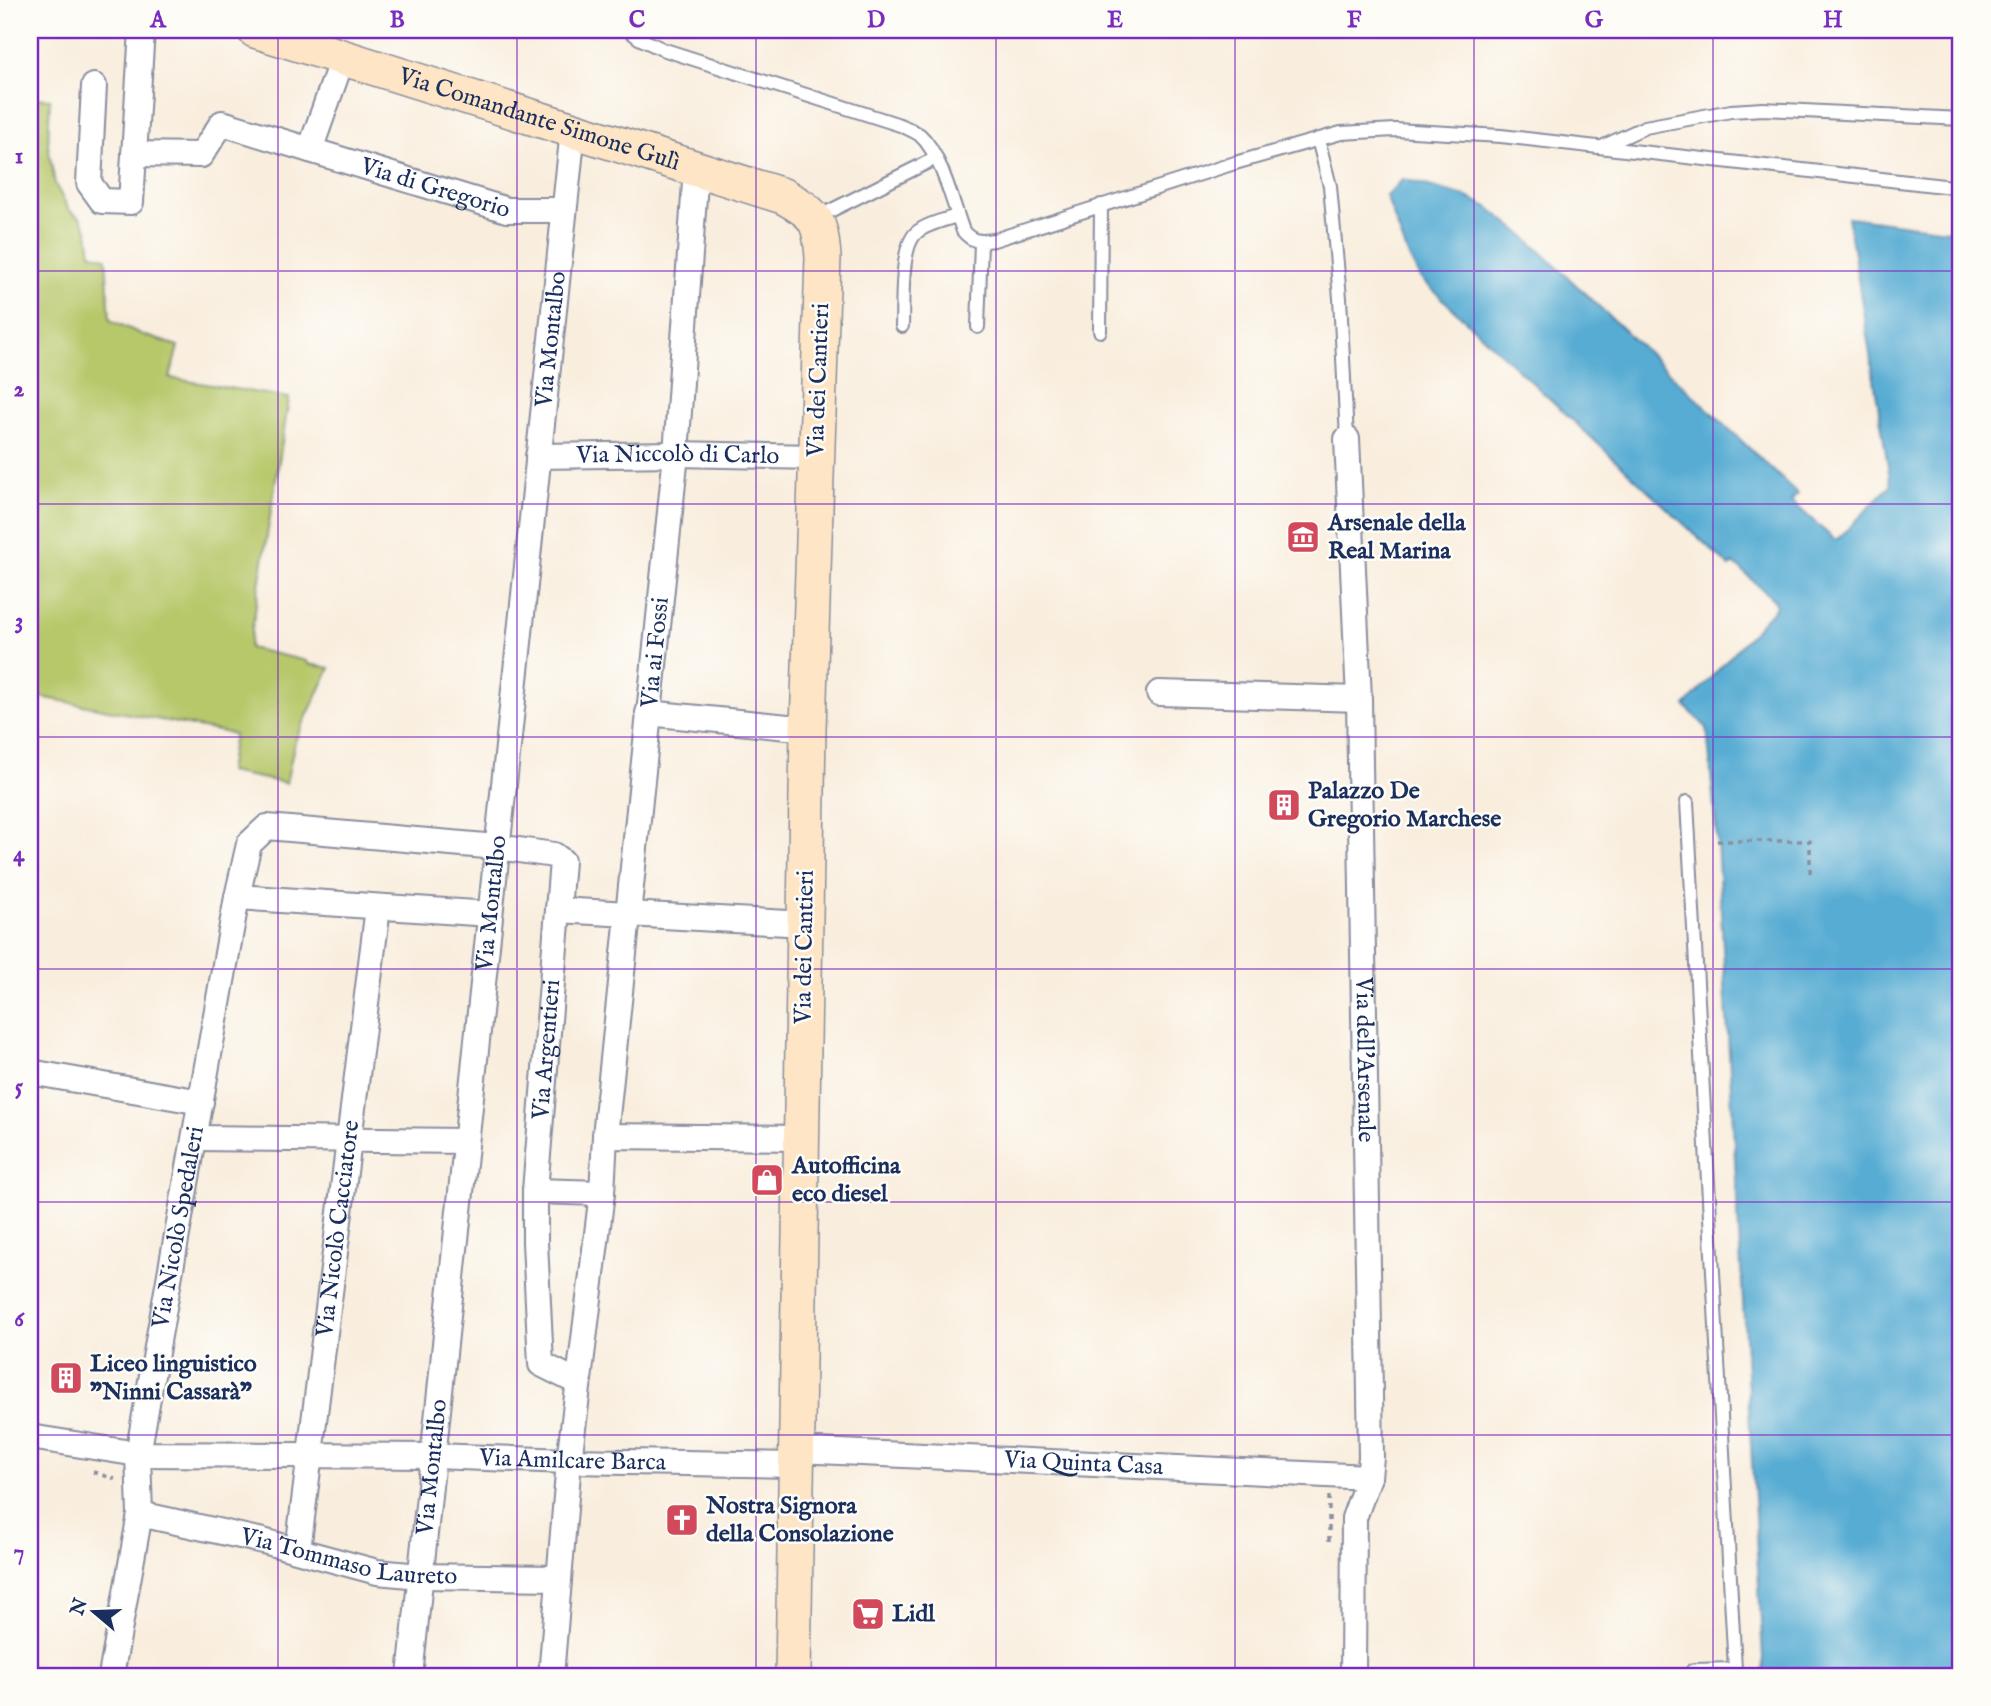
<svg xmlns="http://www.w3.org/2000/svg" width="1991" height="1706" font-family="'IM FELL English',serif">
	<rect width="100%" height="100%" fill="#fdfcf7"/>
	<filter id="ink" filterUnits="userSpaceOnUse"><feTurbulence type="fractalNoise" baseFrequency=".0143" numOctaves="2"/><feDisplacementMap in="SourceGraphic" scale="14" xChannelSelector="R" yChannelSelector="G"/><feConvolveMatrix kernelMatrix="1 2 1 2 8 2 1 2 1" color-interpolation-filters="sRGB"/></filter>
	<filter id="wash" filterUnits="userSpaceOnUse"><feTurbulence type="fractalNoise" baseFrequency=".00686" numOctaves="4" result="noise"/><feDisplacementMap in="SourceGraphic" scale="28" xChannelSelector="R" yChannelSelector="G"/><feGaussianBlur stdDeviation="1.57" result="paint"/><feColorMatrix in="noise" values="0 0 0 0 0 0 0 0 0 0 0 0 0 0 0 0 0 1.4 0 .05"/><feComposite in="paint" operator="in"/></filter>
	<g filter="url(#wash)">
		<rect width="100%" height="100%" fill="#f9eede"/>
		<!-- green -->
		<path fill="#b7c86b" stroke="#697c64" stroke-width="2" d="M30,98L50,99L48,146L55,184L69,210L81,218L88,232L91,253L106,258L110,320L143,335L178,346L170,378L289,398L249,648L307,661L308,664L330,668L295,741L286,783L228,772L234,734L30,695Z"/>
		<!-- water -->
		<path fill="#57acd3" stroke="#396e98" stroke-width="2" d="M1403,179L1465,196L1488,207L1523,235L1798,494L1791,501L1835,540L1841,536L1891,485L1848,217L1961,232V1676H1764L1717,841L1707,728L1685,706L1776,607L1775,601L1734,563L1730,567L1420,278L1408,255L1386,196Z"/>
	</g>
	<g filter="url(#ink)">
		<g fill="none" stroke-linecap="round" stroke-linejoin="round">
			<defs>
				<path id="service" d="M629,30L639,38L662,49L900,125C907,128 914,131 920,135C941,154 953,204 963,231C972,242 979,242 994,240L1235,163L1341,133L1395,130L1501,136L1961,188
					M1318,139L1330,186L1340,298L1347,439
					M1604,146L1645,127L1731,111L1763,109L1961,119
					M816,218L936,158
					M902,326C903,304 900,248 916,233C926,224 945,220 957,216
					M978,327L981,242
					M1100,331L1101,205
					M1687,802L1735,1669L1693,1670V1676"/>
				<g id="minor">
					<path d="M94,86L89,183L102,201L131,202L142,30"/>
					<path id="s1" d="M310,150L507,210H564"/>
					<path d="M134,154L201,155L222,123L310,150L342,59"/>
					<path id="s2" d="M1347,439L1359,699L1371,1457L1369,1477L1354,1518L1353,1676"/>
					<path id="s3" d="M538,456L676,454L817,457"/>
					<path d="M1159,693L1359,699"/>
					<path d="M648,713L808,729"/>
					<path d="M237,897L490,914"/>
					<path d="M30,1072L201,1102"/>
					<path d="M605,1136L802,1138"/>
					<path d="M195,1138L466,1141"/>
					<path id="s4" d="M535,1191L558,910"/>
					<path d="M577,1382L541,1364L535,1242V1191L602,1193"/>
					<path id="s5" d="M30,1437L138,1454L433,1456L569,1461L796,1465"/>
					<path id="s6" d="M797,1450L1369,1477"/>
					<path id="s7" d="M140,1514L263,1541L377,1572L420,1576L559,1578"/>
					<path id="s8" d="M298,1550L378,907"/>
					<path id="s9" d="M111,1676L140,1514L138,1454L237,897L249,844L267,827L497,847L554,855L562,861L558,910L805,924"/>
					<path id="s10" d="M410,1676L573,130"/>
					<path id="s11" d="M551,1676L569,1461L602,1193L605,1136L676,454L696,168"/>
				</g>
				<g id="secondary">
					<path id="s12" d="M255,30L783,196C816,214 820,219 823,257L808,729L793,1676"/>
				</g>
			</defs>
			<!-- service casing -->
			<use href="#service" stroke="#8a8e9e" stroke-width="16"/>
			<!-- minor casing -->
			<use href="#minor" stroke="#8a8e9e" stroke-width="28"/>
			<!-- secondary casing -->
			<use href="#secondary" stroke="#8a8e9e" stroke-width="38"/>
			<!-- path -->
			<path stroke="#8a8e9e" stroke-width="3.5" stroke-dasharray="5 5" stroke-linecap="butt" d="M1717,841H1810V873
				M93,1472L115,1479
				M1329,1541V1496"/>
			<!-- service -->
			<use href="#service" stroke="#fff" stroke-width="12"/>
			<!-- minor -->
			<use href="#minor" stroke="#fff" stroke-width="24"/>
			<!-- secondary -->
			<use href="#secondary" stroke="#fde5c5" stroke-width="35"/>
		</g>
	</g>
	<!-- grid -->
	<path fill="none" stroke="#7b2cbf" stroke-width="2" stroke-opacity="0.55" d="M278,30V1676M517,30V1676M756,30V1676M996,30V1676M1235,30V1676M1474,30V1676M1713,30V1676M30,271H1961M30,504H1961M30,737H1961M30,969H1961M30,1202H1961M30,1435H1961"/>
	<!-- icons -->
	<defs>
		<symbol id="museum-square" viewBox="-11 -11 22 22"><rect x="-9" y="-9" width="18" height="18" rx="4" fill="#d1495b" stroke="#fdfcf7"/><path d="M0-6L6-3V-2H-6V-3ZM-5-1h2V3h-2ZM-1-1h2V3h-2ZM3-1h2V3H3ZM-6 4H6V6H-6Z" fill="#fff"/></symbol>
		<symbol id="building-square" viewBox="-11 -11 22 22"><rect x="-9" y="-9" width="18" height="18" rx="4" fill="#d1495b" stroke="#fdfcf7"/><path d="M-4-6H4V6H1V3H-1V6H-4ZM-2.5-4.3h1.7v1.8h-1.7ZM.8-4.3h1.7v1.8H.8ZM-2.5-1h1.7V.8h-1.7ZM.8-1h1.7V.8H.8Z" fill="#fff"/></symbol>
		<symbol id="shop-square" viewBox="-11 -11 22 22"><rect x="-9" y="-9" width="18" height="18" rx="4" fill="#d1495b" stroke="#fdfcf7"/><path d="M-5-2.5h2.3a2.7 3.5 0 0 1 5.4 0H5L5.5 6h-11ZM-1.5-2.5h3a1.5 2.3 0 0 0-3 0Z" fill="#fff"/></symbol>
		<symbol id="church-square" viewBox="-11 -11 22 22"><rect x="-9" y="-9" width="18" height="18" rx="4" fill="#d1495b" stroke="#fdfcf7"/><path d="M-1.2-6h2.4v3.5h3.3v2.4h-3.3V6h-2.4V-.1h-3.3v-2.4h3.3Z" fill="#fff"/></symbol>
		<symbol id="supermarket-square" viewBox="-11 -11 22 22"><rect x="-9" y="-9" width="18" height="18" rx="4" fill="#d1495b" stroke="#fdfcf7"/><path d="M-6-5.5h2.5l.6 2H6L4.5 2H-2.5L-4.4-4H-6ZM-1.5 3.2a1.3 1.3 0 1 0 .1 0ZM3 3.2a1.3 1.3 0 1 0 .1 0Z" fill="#fff"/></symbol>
	</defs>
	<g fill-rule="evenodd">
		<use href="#museum-square" x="1284" y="518" width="38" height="38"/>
		<use href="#building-square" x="1265" y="786" width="38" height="38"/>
		<use href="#shop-square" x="748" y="1161" width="38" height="38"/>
		<use href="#building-square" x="47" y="1359" width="38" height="38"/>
		<use href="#church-square" x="663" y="1501" width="38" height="38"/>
		<use href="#supermarket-square" x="849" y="1595" width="38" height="38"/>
	</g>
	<g text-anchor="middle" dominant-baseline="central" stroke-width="5" stroke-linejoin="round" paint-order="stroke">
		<!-- street labels -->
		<g font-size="24" fill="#1b2f5e" stroke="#fdfcf7">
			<text stroke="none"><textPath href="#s12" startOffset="298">Via Comandante Simone Gulì</textPath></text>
			<text stroke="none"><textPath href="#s1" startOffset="131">Via di Gregorio</textPath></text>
			<text stroke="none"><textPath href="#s10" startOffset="1344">Via Montalbo</textPath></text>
			<text transform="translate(819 380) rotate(-88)">Via dei Cantieri</text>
			<text stroke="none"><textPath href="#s3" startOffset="140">Via Niccolò di Carlo</textPath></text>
			<text stroke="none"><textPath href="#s11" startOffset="1029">Via ai Fossi</textPath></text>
			<text stroke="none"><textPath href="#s10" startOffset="777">Via Montalbo</textPath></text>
			<text transform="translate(805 947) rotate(-89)">Via dei Cantieri</text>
			<text stroke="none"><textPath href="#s4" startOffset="142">Via Argentieri</textPath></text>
			<text stroke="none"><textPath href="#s2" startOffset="621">Via dell'Arsenale</textPath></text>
			<text stroke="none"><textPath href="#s9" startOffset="455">Via Nicolò Spedaleri</textPath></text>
			<text stroke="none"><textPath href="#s8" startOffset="324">Via Nicolò Cacciatore</textPath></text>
			<text stroke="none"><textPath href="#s5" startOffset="544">Via Amilcare Barca</textPath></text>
			<text stroke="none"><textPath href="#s6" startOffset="287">Via Quinta Casa</textPath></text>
			<text stroke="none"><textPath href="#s10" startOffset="210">Via Montalbo</textPath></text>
			<text stroke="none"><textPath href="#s7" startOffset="214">Via Tommaso Laureto</textPath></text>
		</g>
		<!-- poi labels -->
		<g font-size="24" font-weight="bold" fill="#1b2f5e" stroke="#fdfcf7" text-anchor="start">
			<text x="1328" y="523">Arsenale della<tspan x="1328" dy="28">Real Marina</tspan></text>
			<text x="1308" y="791">Palazzo De<tspan x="1308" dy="28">Gregorio Marchese</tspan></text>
			<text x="792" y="1166">Autofficina<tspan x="792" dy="28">eco diesel</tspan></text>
			<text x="90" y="1364">Liceo linguistico<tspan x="90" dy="28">"Ninni Cassarà"</tspan></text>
			<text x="706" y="1506">Nostra Signora<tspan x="706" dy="28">della Consolazione</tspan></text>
			<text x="892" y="1614">Lidl</text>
		</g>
	</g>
	<!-- margin -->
	<rect width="1991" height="1706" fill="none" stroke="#fdfcf7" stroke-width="77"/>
	<!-- north arrow -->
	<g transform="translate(94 1612) rotate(289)" stroke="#fdfcf7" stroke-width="5" paint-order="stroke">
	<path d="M0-5L12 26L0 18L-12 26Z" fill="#1b2f5e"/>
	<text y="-10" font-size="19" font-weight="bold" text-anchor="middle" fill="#1b2f5e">N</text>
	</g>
	<rect x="38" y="38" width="1914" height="1630" fill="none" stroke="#7b2cbf" stroke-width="2.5"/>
	<g font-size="23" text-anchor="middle" font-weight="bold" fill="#7b2cbf">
		<text x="158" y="27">A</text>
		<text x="397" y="27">B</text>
		<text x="637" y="27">C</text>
		<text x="876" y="27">D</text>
		<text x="1115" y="27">E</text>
		<text x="1354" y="27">F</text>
		<text x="1594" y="27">G</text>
		<text x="1833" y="27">H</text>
		<text x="19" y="163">1</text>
		<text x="19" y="396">2</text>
		<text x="19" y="628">3</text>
		<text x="19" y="861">4</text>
		<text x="19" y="1094">5</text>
		<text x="19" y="1326">6</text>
		<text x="19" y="1559">7</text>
	</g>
</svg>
